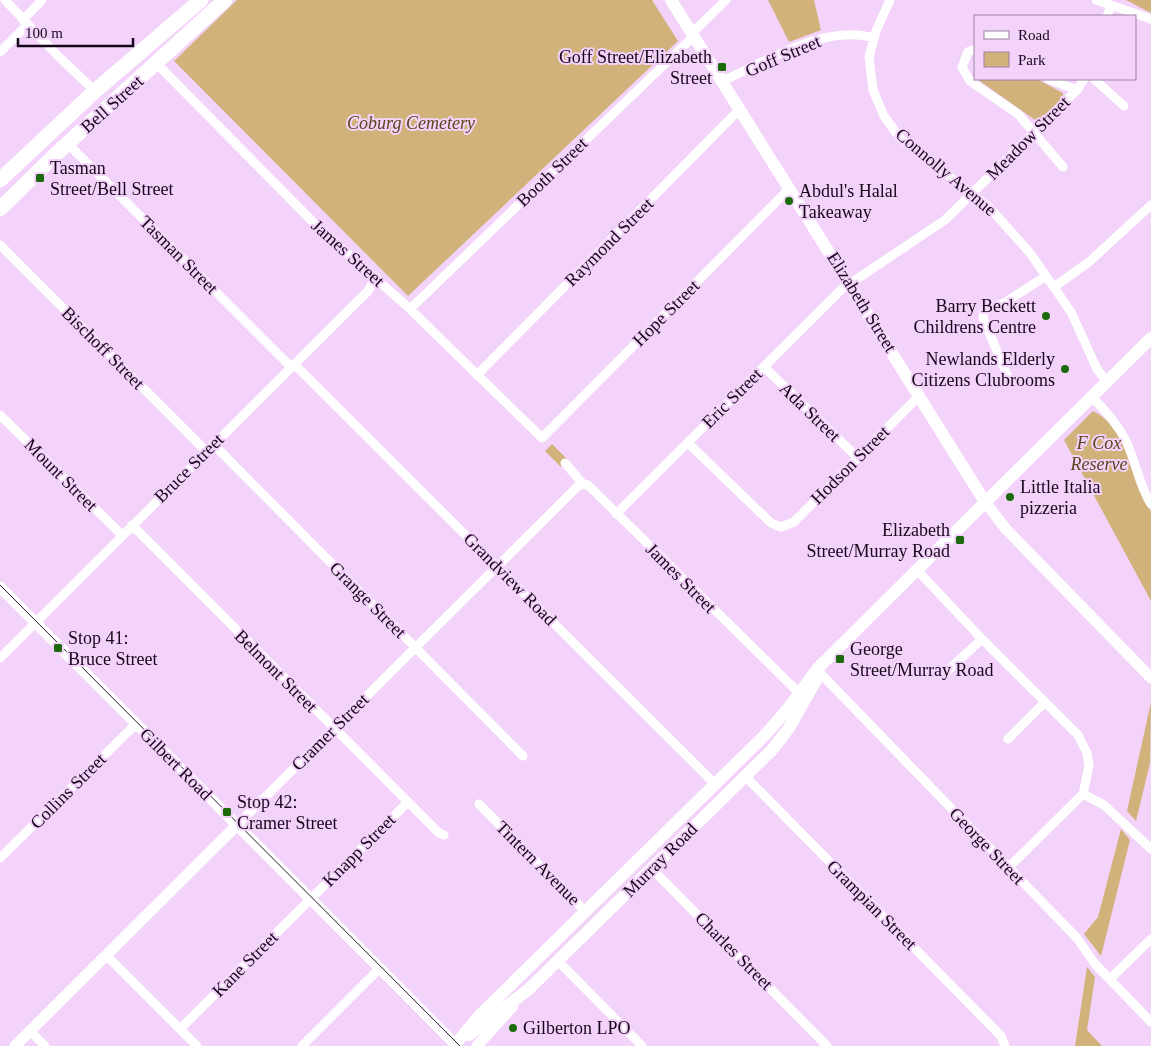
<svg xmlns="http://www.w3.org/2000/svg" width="1151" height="1046" font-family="'Times New Roman',serif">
	<rect width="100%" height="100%" fill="#f4d3fa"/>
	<!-- green -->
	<path fill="#d1b27b" d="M237,0H652L678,41L408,296L174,61Z
		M768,0H814L821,30L789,42Z
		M1126,0H1151V13Z
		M977,79H1037L1063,93V98L1041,119L1035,120Z
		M1093,411C1131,429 1128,481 1151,511V601L1064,440Z
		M552,444L568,460L561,467L545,451Z
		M1151,702L1150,763L1136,821L1127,811Z
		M1121,829L1130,840L1101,956L1084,934L1098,917Z
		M1087,967L1095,977L1087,1030L1102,1046H1075Z"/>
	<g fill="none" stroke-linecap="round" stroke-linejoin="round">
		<!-- minor -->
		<path stroke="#fff" stroke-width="9" d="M5,0L58,56L95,91
			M890,0L876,31L869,57L873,90L884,116L900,138L988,206L1030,253L1071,312L1097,369L1107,382
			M1096,0L1151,19
			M1107,16L1111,6
			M23,20L42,0
			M692,33L726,0
			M975,49L968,52L962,67L970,81L1018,114L1063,167
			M0,52L27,25
			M157,64L314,223L410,309L542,438L790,188
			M1048,79L1077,90
			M1094,79L1124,106
			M722,81C766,62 825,23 874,38
			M67,143L291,367
			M0,245L206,451
			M1054,287L1089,262L1151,205
			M410,309L694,36
			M294,364L715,784
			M764,367L857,457
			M477,375L740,109
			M1010,382L983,318L984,311L1004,303L1046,276
			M1092,397C1104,409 1117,424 1125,439C1136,460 1138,484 1151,504
			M0,415L122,535
			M688,443L771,523L781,527L794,522L920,395
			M213,444L523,756
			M565,463L583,484L588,485L799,693
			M616,514L842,289L945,220L1077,90L1084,79
			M132,525L439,833L444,835
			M917,570L982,639L1078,735L1087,753L1089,766L1083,794L1008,868
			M0,658L368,291L376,277
			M820,673L1077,938L1095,964L1151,1022
			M944,674L982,639
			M1008,739L1044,703
			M745,776L1001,1036L1005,1046
			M1083,794L1104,805L1151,849
			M479,804L585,911
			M237,825L578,486L583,484
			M0,858L136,724
			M652,869L827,1046
			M106,955L197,1046
			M558,961L642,1046
			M1110,979L1151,939
			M180,1029L408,802
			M30,1031L45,1046
			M302,1046L380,968"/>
		<!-- tertiary -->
		<path stroke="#fff" stroke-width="11" d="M985,502L1006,529L1151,678
			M0,587L457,1046
			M15,1046L237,825
			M477,1046L513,1006"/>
		<!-- secondary -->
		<path stroke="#fff" stroke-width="12" d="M671,0L985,502
			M469,1035L529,989L772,750L789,728L816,680
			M454,1046L479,1016L764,736L786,711L818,668L1151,338"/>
		<!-- trunk -->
		<path stroke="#fff" stroke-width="15" d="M0,180L95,91L201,0
			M0,209L56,154L225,0"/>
		<!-- tram -->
		<path stroke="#2e1b32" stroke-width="1" d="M0,585L460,1046"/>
	</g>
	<!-- markers -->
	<g fill="#1b6a0c" stroke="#f4d3fa" stroke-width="2">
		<rect x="717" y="62" width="10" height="10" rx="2.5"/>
		<rect x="35" y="173" width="10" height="10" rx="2.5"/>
		<circle cx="789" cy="201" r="5"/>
		<circle cx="1046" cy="316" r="5"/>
		<circle cx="1065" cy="369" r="5"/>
		<circle cx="1010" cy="497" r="5"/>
		<rect x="955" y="535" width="10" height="10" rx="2.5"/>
		<rect x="53" y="643" width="10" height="10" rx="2.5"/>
		<rect x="835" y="654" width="10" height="10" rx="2.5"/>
		<rect x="222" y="807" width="10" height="10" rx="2.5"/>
		<circle cx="513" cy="1028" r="5"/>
	</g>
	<g text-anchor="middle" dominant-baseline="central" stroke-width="4" stroke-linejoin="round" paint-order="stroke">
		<!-- street labels -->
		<g font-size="18" fill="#18061b" stroke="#f4d3fa">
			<text transform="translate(783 56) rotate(-23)">Goff Street</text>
			<text transform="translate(112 104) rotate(-42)">Bell Street</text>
			<text transform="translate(1028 138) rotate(-45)">Meadow Street</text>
			<text transform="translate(552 172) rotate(-44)">Booth Street</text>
			<text transform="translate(946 172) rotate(40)">Connolly Avenue</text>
			<text transform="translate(609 242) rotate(-45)">Raymond Street</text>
			<text transform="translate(348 253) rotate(42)">James Street</text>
			<text transform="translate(179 255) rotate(45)">Tasman Street</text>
			<text transform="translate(862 302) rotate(58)">Elizabeth Street</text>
			<text transform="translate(666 313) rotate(-45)">Hope Street</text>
			<text transform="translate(103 348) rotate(45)">Bischoff Street</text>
			<text transform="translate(732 398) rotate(-45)">Eric Street</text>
			<text transform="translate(810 412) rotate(44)">Ada Street</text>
			<text transform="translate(850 465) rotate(-45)">Hodson Street</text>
			<text transform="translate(189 468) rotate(-45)">Bruce Street</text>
			<text transform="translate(61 475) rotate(45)">Mount Street</text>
			<text transform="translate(681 578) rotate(45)">James Street</text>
			<text transform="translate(510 579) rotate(45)">Grandview Road</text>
			<text transform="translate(368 600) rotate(45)">Grange Street</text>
			<text transform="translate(276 671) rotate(45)">Belmont Street</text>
			<text transform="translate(330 732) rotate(-45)">Cramer Street</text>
			<text transform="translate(176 764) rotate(45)">Gilbert Road</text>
			<text transform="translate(68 791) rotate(-45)">Collins Street</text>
			<text transform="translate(987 846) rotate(46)">George Street</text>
			<text transform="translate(359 850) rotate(-45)">Knapp Street</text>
			<text transform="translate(660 860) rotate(-45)">Murray Road</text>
			<text transform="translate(538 863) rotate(45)">Tintern Avenue</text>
			<text transform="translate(872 905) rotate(45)">Grampian Street</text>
			<text transform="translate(734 951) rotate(45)">Charles Street</text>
			<text transform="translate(245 964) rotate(-45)">Kane Street</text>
		</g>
		<!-- poi labels -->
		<g font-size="18" fill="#18061b" stroke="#f4d3fa" text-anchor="start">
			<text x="712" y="57" text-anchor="end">Goff Street/Elizabeth<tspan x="712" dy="21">Street</tspan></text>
			<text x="50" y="168">Tasman<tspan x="50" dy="21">Street/Bell Street</tspan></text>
			<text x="799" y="191">Abdul's Halal<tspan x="799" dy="21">Takeaway</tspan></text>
			<text x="1036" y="306" text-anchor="end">Barry Beckett<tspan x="1036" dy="21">Childrens Centre</tspan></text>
			<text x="1055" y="359" text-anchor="end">Newlands Elderly<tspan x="1055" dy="21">Citizens Clubrooms</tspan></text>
			<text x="1020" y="487">Little Italia<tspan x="1020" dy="21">pizzeria</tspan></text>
			<text x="950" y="530" text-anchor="end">Elizabeth<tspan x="950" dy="21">Street/Murray Road</tspan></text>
			<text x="68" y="638">Stop 41:<tspan x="68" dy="21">Bruce Street</tspan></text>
			<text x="850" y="649">George<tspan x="850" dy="21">Street/Murray Road</tspan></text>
			<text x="237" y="802">Stop 42:<tspan x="237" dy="21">Cramer Street</tspan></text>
			<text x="523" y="1028">Gilberton LPO</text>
		</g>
		<!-- park labels -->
		<g font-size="18" font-style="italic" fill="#5a451c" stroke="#f4d3fa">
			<text x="411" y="123">Coburg Cemetery</text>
			<text x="1099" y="443">F Cox<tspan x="1099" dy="21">Reserve</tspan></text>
		</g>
	</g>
	<!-- legend -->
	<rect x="974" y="15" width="162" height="65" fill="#f4d3fa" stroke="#9c81a1"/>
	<rect x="984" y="31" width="25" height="8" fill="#ffffff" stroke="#9c81a1"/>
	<text x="1018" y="40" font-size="15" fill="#18061b">Road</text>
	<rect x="984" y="52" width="25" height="15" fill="#d1b27b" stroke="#9c81a1"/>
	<text x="1018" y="65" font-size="15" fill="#18061b">Park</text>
	<!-- scale -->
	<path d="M18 38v8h115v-8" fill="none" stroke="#18061b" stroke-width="2.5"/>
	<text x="25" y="38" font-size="15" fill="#18061b" stroke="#f4d3fa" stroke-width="4" paint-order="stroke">100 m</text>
</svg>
